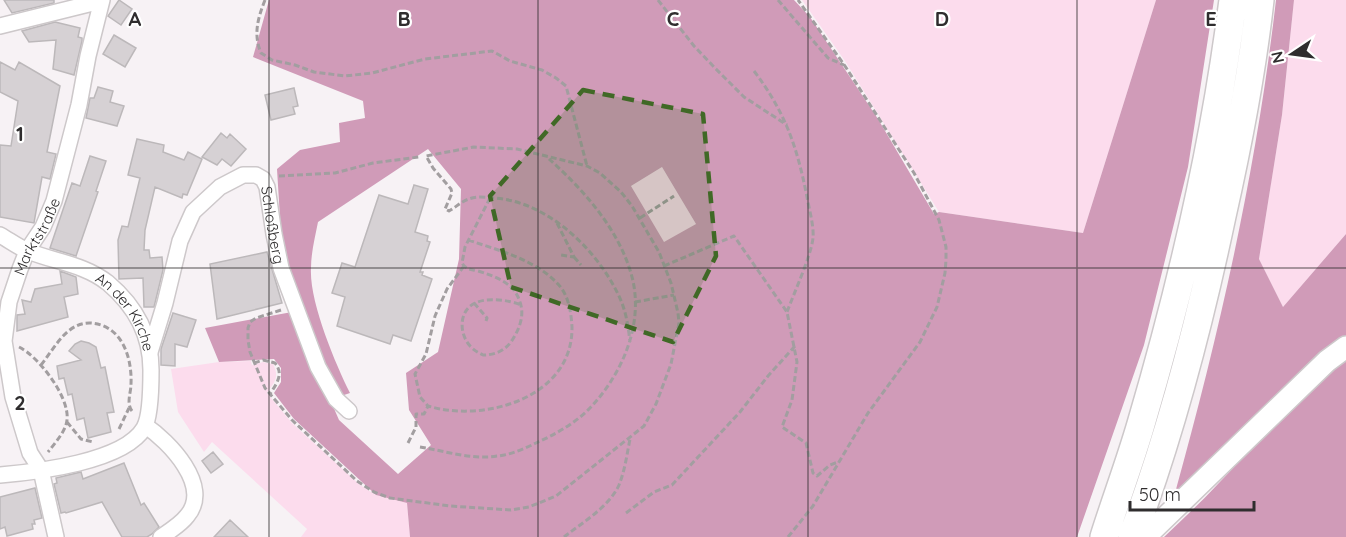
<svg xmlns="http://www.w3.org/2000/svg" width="1346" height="537" font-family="Quicksand,sans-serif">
	<rect width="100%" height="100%" fill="#f7f2f5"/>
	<!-- green -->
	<path fill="#fcdced" d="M802,0H1156L1083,233L939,212L845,61Z
		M1294,0H1346V234L1283,307L1259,259L1282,115Z
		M662,167L696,224L664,243L631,186Z
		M251,361L252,365L263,362L273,364C280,377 274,383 267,393L292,423L360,485L376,495L407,503L410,537H301L307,529L212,442L204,452L178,412L171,369L219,362Z"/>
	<!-- forest -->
	<path fill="#d09bb8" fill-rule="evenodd" d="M269,0H794L810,17L878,119L934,214L939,212L1083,233L1156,0H1214L1188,167L1144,345L1077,537H410L407,503L376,495L294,419L274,393L281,382V368L274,359L219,362L205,328L292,312L339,420L398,474L431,445L409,410L406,373L438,352L459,259L461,189L428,149L318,222C315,237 311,253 311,268C309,301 335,363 350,393L341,396L331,381L290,274L281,234L277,169L300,150L340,142L339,123L365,118L363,101L253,57ZM662,167L696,224L664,242L631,186Z
		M1276,0H1294L1282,115L1259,259L1283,307L1346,234V336L1323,353L1189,483L1175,493C1220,331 1257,167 1276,0Z
		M1346,358V537H1164C1182,520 1200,503 1217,485C1259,442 1298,394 1346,358Z"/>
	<!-- building -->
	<path fill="#d6d1d4" stroke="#bcb8ba" stroke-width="1.5" d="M4,0H54V3L12,13Z
		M119,0L132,9L121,25L108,16Z
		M55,22L80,28L78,37L82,38V41L74,75L53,69L56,40L29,42L22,31Z
		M114,35L136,48L125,67L103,54Z
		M0,62L15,70L19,62L60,86L47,152L56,154L50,179L42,177L34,223L0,217V145L11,146L18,101L0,92Z
		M98,87L113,91L110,102L124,106L117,126L86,118L90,98H94Z
		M294,88L298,106L293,107L295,114L271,120L265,95Z
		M221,133L227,138L230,134L246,149L231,166L222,159L217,165L202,157Z
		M137,139L164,145L163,152L184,160L188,152L202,159L187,195L183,194L182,198L155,187L145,230L144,250H149L150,258L162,257L163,270L154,307H144L143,278L119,279L118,240L122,226L128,227L140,178L128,175Z
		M90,156L106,161L96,191L98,192L76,256L50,248L72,183L80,186Z
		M414,185L428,189L415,232L428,236L427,241L430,242L420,272H423L422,275L432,279L411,341L393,335L390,344L337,326L345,297L332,293L342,263L355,267L379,195L408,204Z
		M267,252L282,303L217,319L210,264Z
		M60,271L76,277L78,294L64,297L68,317L17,331V315L25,314L22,300L31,302L35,289L62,284Z
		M173,313L196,320L187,347L175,344V366L161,365V349Z
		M81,341L89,343L96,347L101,368L105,367L114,412L107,413L111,432L88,438L84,418L77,420L72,394L68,395L64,378L59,379L57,366L81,360L69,351L75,344Z
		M213,452L223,464L211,473L202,461Z
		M124,463L141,505L144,503L159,527L152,534L147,537H122L102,502L66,513L65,512L61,513L54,484L57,483L56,478L81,472L83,479Z
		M35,488L42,518L34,520L35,524H32L33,529L7,536L5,527L0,529V497Z
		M230,520L248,537H214Z"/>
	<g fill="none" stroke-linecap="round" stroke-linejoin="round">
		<defs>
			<g id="street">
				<path d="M0,26L101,1"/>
				<path id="s1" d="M0,235C9,240 18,247 28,251C55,262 84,264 108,283C134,305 151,334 151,370C151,384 151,416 144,428C124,462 36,472 0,475"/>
				<path id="s2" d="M150,352L165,303L180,241L193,212L220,187L243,175H256L263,179L267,187L274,234L281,268L318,367L336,399L349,411"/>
				<path d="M146,426C168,441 213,486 187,516C181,524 170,531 161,537"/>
				<path id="s3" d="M56,537L41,470L30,453L13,397L4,341L9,302L20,269L27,251L43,227L54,201L79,105L88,56L102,0"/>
			</g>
			<path id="secondary" d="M1145,537L1327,361L1346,347"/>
			<path id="highway" d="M1104,537C1116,499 1130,462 1141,424C1182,285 1215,144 1233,0
				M1132,537C1171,433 1199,325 1222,216C1238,145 1252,73 1260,0"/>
		</defs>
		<!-- street casing -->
		<use href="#street" stroke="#cdc8ca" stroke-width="18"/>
		<!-- secondary casing -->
		<use href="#secondary" stroke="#cdc8ca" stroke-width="24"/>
		<!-- highway casing -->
		<use href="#highway" stroke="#cdc8ca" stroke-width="30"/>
		<!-- path -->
		<path stroke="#a29ea0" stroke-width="3" stroke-dasharray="6 3" stroke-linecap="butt" d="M265,0C258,18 253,34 261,53L272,60L295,65L314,72L345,76L372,73L425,59L492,51L510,61L542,70L556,78L566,86L587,166
			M658,0L694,46L715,68L744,97L787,125
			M778,0L828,58L844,65
			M754,71C785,112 797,146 807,197C809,209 814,225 813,238C811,256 794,293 787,312
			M279,176L335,173L373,163L419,157
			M490,198L465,247L462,263C466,270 471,269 478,271C497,277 514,283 520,302C525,316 519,330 511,342C504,351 495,355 483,355C479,353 475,351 471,347C459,335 458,311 475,303C488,297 509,300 521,305
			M640,218L674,196
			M557,223L574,257L561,255
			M574,257L581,265
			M464,266L447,289L435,316L426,354L415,374L420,397L428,406C484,423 573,398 572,327C571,312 569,296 558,284C536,260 498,250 468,240
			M664,266L734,236L787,312L797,362L792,400L782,427L806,443L813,473L817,476L830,465L838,462
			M635,302L674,295
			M474,303L487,318L486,321
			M281,310L256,318L250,322L248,328V340L250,352L265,388L292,420L357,481L374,492L390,498L450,506L511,510L529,507L556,496L644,426L656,404L671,364L679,323L678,313L671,283L659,252L632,206L621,192L600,173L587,166L517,149L474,147L426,156L433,168L451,189L452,193L445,209L449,211C456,207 462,201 469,199C476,196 485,197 492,198C545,200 595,247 618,294C626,310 628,325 630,342
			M19,347C38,356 70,397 67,420C66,431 55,443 48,452
			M254,363L263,360L275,363C284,374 277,383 270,394
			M41,365C57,345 70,315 101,325C125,333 132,362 131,384C131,393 126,403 132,411
			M67,422L81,439L93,442
			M119,429L129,408
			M408,443L416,427V414H424L428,406
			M420,447C445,451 472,460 497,456C510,455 524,449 536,443C554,435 574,424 589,409C621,376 643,327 633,281C622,233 585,191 549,159
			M626,513L654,492L672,485L740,412L768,376L795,346
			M564,537C583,522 609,507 619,485C625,470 627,454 630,439
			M788,537L813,506L868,413L920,342L937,307L945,273L946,260V247L939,220L914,173L845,66L798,0"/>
		<!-- street -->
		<use href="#street" stroke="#fff" stroke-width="15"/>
		<!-- secondary -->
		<use href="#secondary" stroke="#fff" stroke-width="21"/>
		<!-- highway -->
		<use href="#highway" stroke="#fff" stroke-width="27"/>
	</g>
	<!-- marked area -->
	<path fill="#406926" fill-opacity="0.2" stroke="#406926" stroke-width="4.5" stroke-dasharray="12 8" stroke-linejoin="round" d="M583,90L703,114L716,256L673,342L511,287L490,196Z"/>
	<!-- grid -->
	<path fill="none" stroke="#2f2d2e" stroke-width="1.5" stroke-opacity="0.55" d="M269,0V537M538,0V537M808,0V537M1077,0V537M0,268H1346"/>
	<g text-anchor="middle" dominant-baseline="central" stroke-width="4.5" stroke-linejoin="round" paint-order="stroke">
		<!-- street labels -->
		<g font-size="15" fill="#2f2d2e" stroke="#fff">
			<text stroke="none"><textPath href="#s2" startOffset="278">Schloßberg</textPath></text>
			<text stroke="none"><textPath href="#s3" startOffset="315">Marktstraße</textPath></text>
			<text stroke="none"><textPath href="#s1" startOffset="153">An der Kirche</textPath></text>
		</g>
	</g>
	<g font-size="20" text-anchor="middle" font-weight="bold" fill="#2f2d2e" stroke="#fff" stroke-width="4.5" stroke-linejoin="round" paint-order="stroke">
		<text x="135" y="26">A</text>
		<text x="404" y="26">B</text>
		<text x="673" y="26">C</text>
		<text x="942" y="26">D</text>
		<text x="1211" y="26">E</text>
		<text x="20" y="141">1</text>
		<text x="20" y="410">2</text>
	</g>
	<!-- north arrow -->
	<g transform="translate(1292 54) rotate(257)" stroke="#ffffff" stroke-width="4.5" paint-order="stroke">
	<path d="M0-4.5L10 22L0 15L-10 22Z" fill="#2f2d2e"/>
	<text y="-9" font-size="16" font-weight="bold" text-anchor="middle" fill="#2f2d2e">N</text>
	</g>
	<!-- scale -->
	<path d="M1130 501v9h124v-9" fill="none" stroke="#2f2d2e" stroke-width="3"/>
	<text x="1139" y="501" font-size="18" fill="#2f2d2e" stroke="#ffffff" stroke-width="4.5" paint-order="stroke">50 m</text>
</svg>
